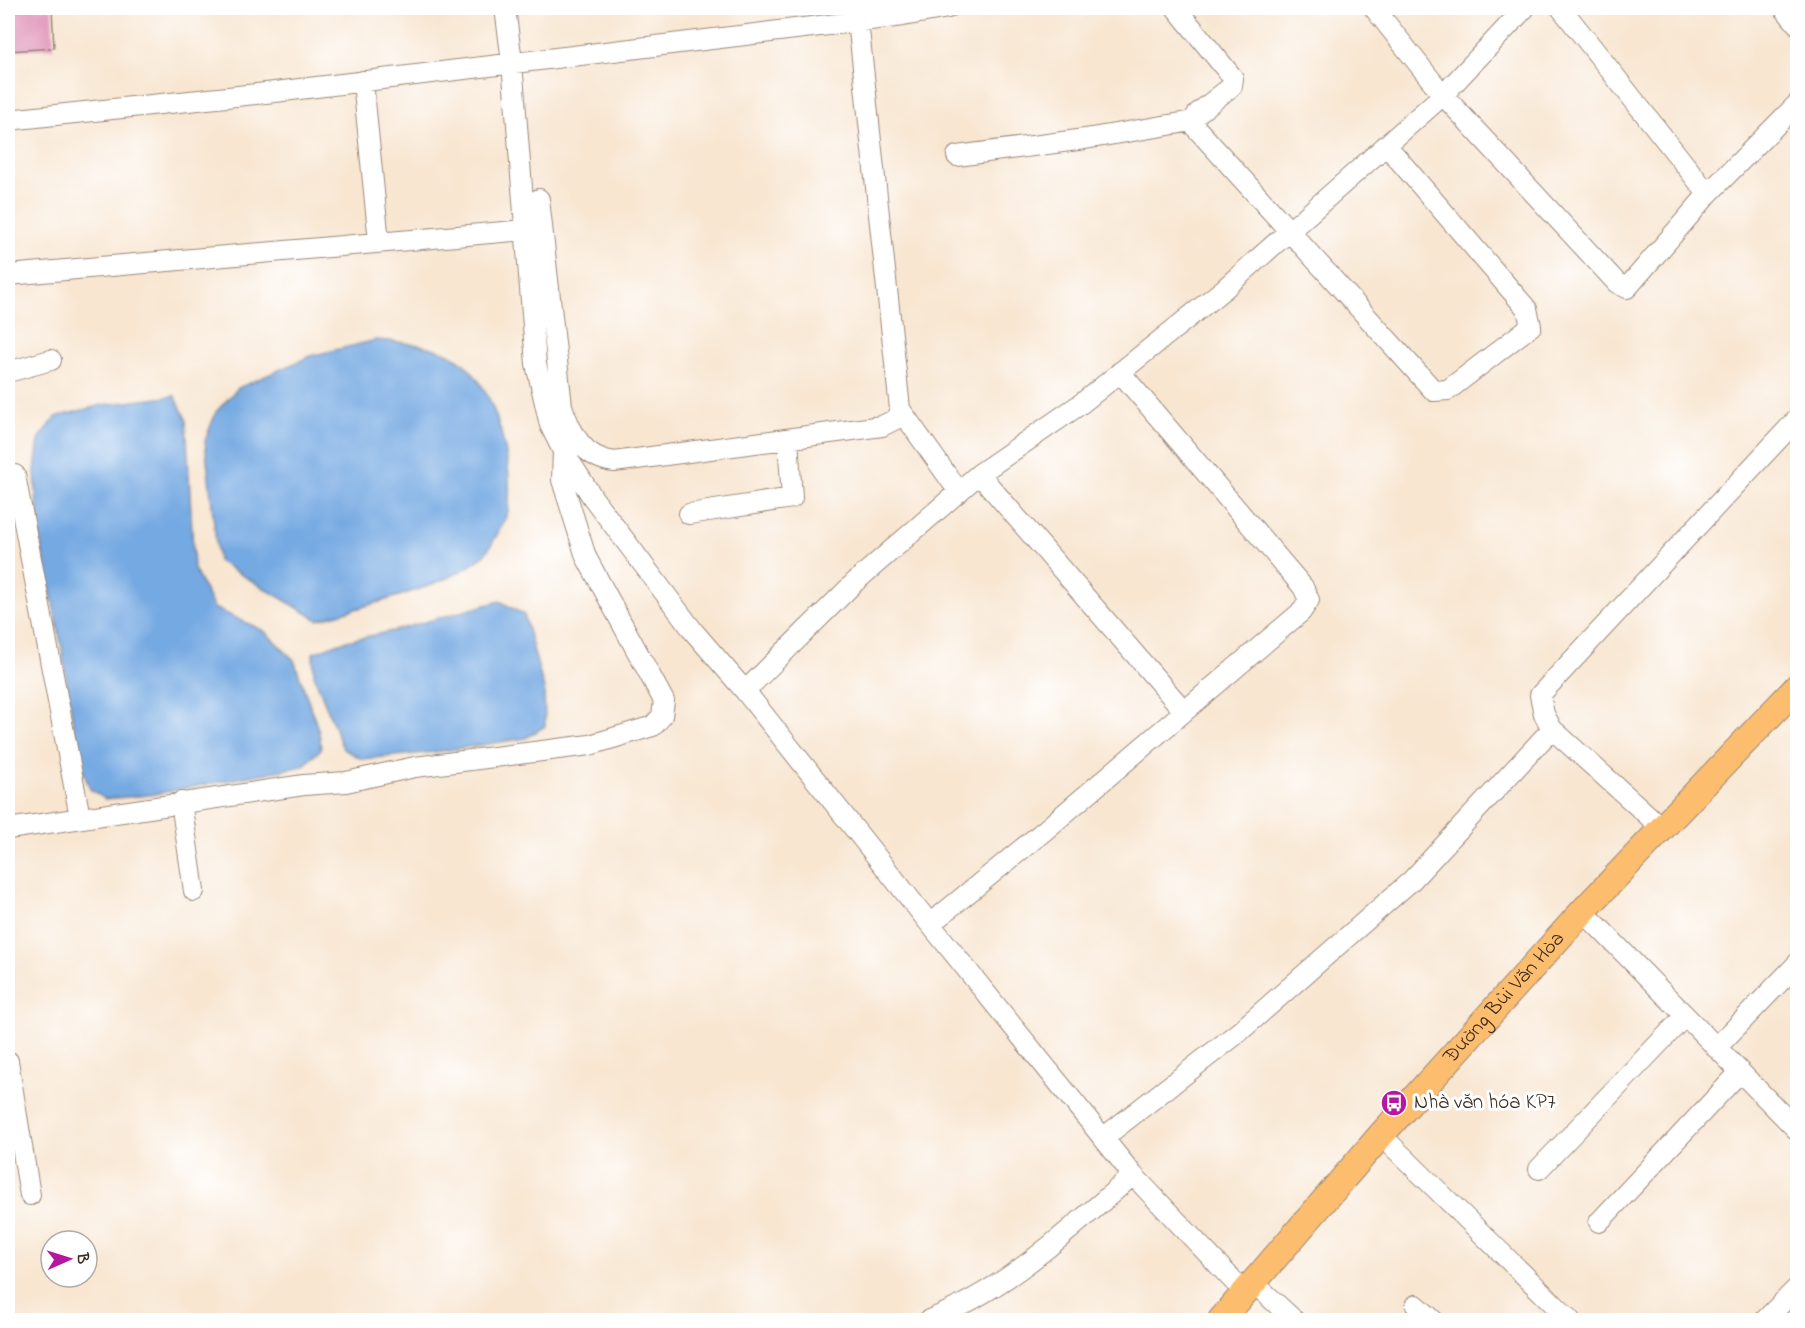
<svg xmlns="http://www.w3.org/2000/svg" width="1805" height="1328" font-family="'Indie Flower',sans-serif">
	<rect width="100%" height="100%" fill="#fff"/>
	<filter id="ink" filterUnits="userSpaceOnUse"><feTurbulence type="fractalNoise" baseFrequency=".0167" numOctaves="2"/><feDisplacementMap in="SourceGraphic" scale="12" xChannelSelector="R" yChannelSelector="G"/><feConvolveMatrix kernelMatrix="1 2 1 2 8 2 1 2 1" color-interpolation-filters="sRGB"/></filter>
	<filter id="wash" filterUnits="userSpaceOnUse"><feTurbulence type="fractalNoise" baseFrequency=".008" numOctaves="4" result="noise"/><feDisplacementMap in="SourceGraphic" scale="24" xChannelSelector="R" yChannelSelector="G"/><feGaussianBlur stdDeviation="1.35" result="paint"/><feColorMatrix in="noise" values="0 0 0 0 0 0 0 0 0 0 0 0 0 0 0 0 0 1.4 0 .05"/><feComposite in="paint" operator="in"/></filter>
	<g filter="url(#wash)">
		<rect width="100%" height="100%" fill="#f8e6d1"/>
		<!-- water -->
		<path fill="#75a9e2" stroke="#586a80" stroke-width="1.5" d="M376,340C403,342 442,345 463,363C498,393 514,467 508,511C507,518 489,550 484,555C450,587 364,605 318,620L218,561L205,441L216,412L238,388L311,356Z
			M175,396L186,419L194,569L214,608L264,631L294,660L319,732L321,749L303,766L150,795L105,799L90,789L78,757L61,643L38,530L35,471L39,439L56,417L102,405Z
			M500,601L524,615L544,689L545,726L526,738L436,752L362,759L343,749L314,675L313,653L342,642L393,631Z"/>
		<g id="blocks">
			<!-- building -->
			<path fill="#e093b7" d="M10,8H52L54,48L8,51Z"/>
		</g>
	</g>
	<g filter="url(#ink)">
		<use href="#blocks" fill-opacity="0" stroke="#9a8878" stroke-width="1.5"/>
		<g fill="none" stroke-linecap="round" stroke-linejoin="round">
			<defs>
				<path id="minor" d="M505,8L512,62L536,364L550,425L563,451L593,498L694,632L745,691L930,924L1133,1175L1246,1294
					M1176,8L1233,78L1232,86L1198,113L1193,121L1197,129L1434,391L1448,390L1531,326L1527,309L1386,145
					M1374,8L1443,95L1617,283L1627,288L1708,194L1798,103
					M1561,8L1708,194
					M1784,8L1798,25
					M363,81L379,242
					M8,120L275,92L903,16L948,8
					M957,156L1085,139L1193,121
					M539,199L562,406C571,433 583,458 614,462L882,426L896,419L900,409L858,21
					M8,275L525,230
					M8,372L51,360
					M900,409L959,492
					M979,474L1184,711
					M15,475L80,817
					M689,514L792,498L788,439
					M745,691L855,582L979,474L1082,403L1224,289L1443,95L1525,8
					M181,802L194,891
					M1662,828L1552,729L1544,714L1540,695L1798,418
					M8,829L304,785L346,782L415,767L590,745L653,726L662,716L664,701L586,557L562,480L563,451
					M1583,911L1798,1131
					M930,924L1044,831L1301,612L1309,600L1303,587L1120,372
					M1716,1048L1798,963
					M8,1061L30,1195
					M1381,1135L1570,1320
					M1103,1138L1239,1032L1412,880L1552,729
					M1539,1169L1685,1016
					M1599,1222L1740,1072
					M1255,1284L1294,1320
					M1416,1305L1433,1320
					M929,1320C1008,1289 1070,1229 1133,1175
					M1765,1320L1798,1287"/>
				<g id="major">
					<path id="s1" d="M1221,1320L1381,1135L1583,911L1798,686"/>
				</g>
			</defs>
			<!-- minor casing -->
			<use href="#minor" stroke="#9a8878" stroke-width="22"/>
			<!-- major casing -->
			<use href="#major" stroke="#9a8878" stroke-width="28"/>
			<!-- minor -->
			<use href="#minor" stroke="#fff" stroke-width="20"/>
			<!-- major -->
			<use href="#major" stroke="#fcbd6e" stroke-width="26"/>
		</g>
	</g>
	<!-- icons -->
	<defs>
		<symbol id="bus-disc" viewBox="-11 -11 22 22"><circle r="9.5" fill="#b5179e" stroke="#fff"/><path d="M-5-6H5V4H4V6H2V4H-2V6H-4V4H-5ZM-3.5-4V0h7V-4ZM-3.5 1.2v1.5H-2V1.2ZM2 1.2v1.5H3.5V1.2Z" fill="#fff"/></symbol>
	</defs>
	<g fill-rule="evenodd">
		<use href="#bus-disc" x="1379" y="1088" width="30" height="30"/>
	</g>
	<g text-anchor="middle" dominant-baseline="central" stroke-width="6" stroke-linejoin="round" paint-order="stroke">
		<!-- street labels -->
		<g font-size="21" fill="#3b2a1e" stroke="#fff">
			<text stroke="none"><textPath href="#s1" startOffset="429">Đường Bùi Văn Hòa</textPath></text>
		</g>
		<!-- poi labels -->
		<g font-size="21" fill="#3b2a1e" stroke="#fff" text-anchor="start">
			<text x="1414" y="1103">Nhà văn hóa KP7</text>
		</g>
	</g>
	<!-- margin -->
	<rect width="1805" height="1328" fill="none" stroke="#fff" stroke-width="30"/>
	<!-- north arrow -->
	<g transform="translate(69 1259) rotate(87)"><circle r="28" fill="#ffffff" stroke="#b1aaa5" stroke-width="1.5"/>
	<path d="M0-4.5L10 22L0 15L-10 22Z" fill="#b5179e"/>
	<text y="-9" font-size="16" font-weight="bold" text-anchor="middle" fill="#3b2a1e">B</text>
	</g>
</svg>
